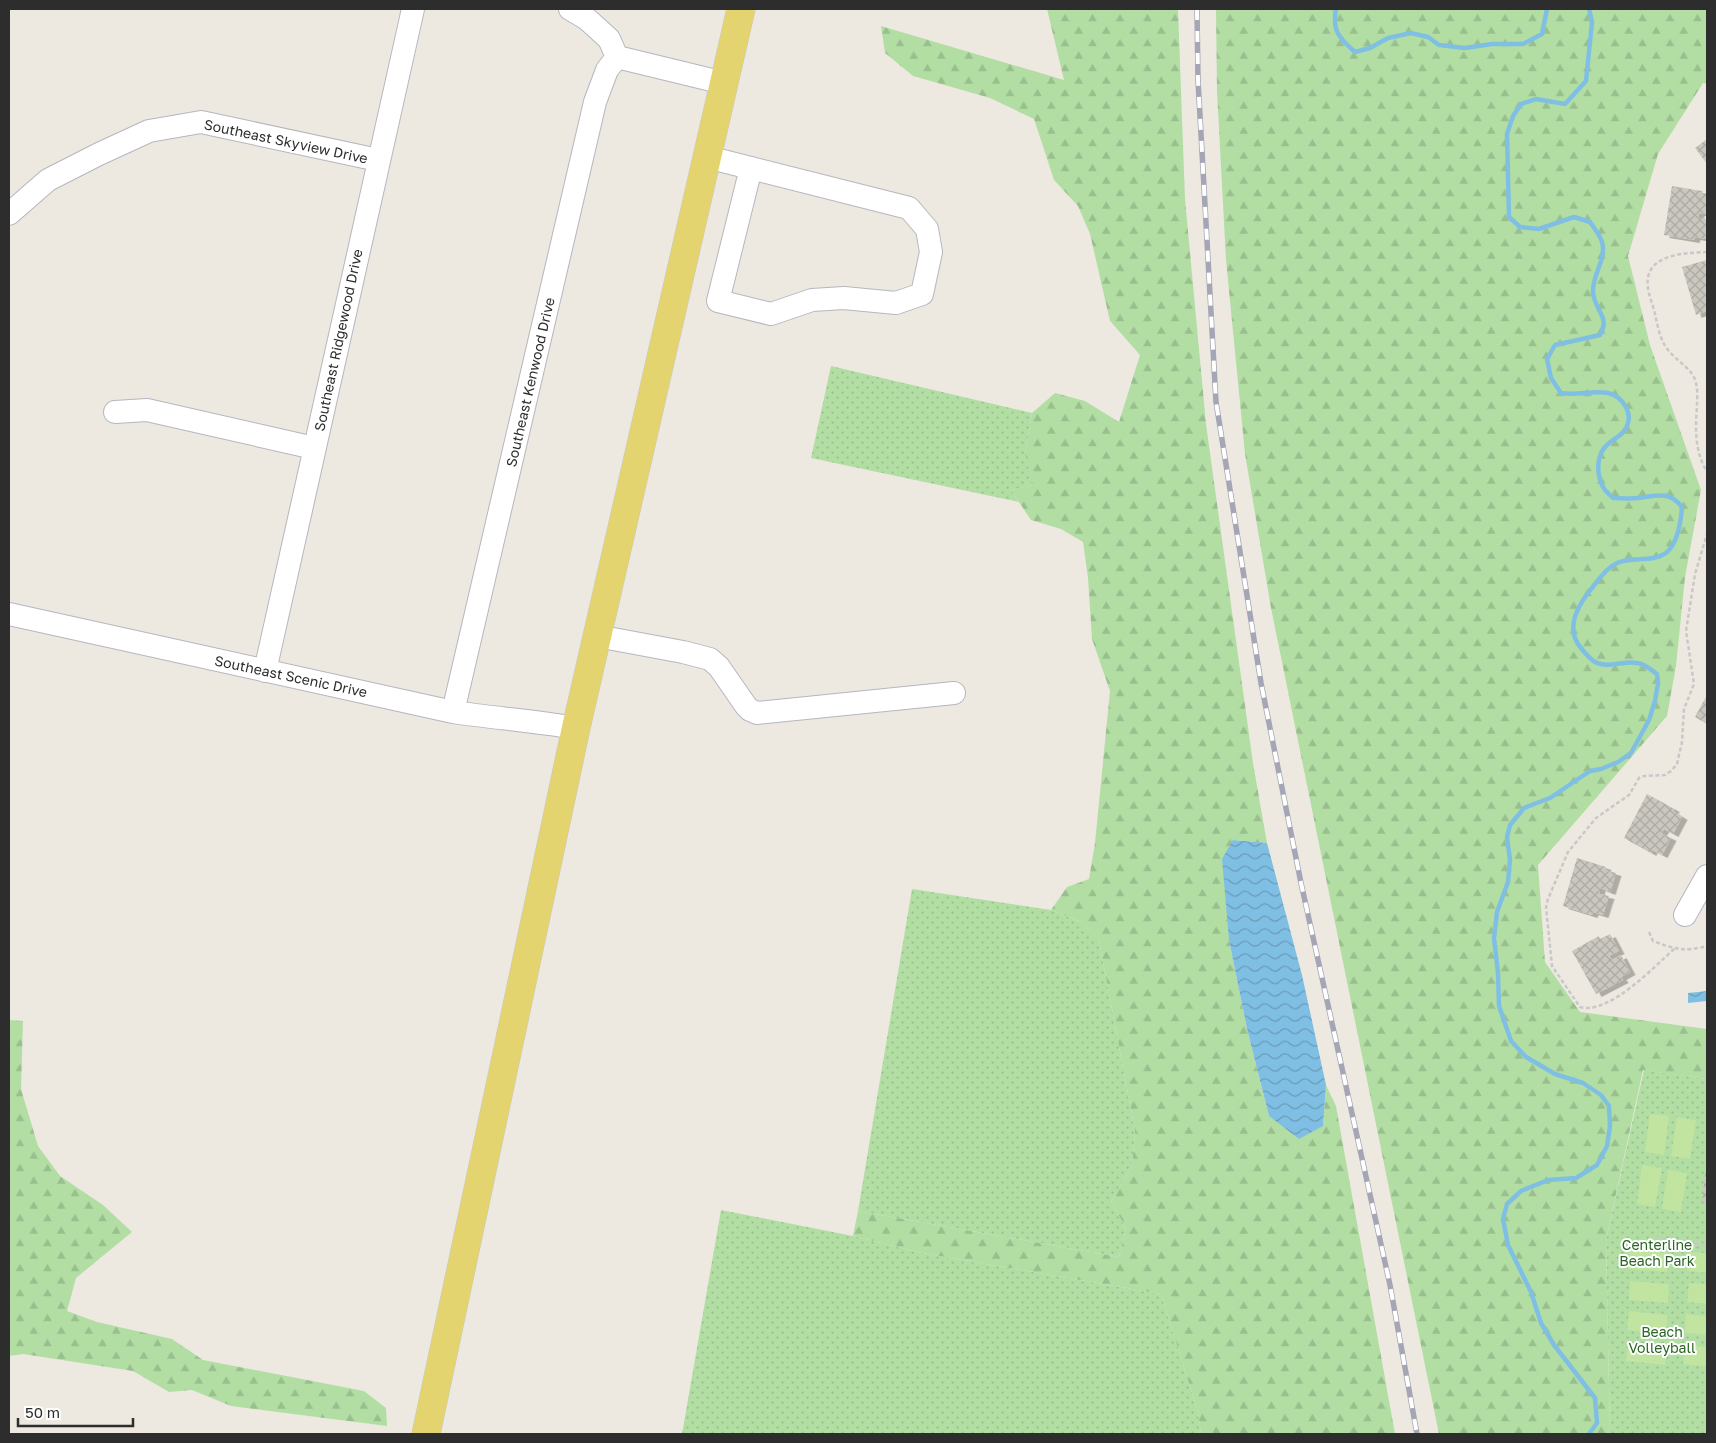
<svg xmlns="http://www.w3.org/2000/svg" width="1716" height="1443" font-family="'Golos Text',sans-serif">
	<defs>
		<pattern id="green-dots" width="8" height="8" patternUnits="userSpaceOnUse" patternTransform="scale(1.25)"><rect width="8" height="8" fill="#b2dea4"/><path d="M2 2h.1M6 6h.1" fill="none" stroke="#99bf8e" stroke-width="1.8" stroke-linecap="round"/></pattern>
		<pattern id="forest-firs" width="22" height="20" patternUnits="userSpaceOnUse" patternTransform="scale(1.25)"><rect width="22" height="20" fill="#b2dea4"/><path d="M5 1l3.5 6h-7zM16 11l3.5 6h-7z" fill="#99bf8e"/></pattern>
		<pattern id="water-waves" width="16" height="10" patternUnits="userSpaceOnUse" patternTransform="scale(1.25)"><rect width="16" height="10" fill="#80bfe4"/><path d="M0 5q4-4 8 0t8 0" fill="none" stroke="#699cb9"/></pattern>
		<pattern id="building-cross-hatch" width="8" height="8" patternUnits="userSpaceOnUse" patternTransform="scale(1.25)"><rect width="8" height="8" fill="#c9c7bf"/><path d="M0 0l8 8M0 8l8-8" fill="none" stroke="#adaba4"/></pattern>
		<filter id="shadow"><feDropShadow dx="5.5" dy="3" stdDeviation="0" flood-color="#0004"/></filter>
	</defs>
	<rect width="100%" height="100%" fill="#ede9e1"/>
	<!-- green -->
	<path fill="url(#green-dots)" d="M831,366L1032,413L1025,454L1034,485L1011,490L1019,502L811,458Z
		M912,889L1051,910L1081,922L1099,940L1135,1131L1132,1166L1111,1202L1126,1228L1119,1257L858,1211Z
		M1644,1070L1707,1079V1434H1610L1606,1240Z
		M721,1210L853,1236L922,1253L1161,1294L1198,1412L1201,1434H682Z"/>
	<!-- forest -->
	<path fill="url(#forest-firs)" d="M1047,9H1178L1185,199L1206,424L1253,763L1267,843L1233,840L1229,940L1247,1029L1269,1116L1323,1126L1326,1085L1336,1106L1395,1434H1201L1198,1412L1161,1294L922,1253L853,1236L858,1211L1119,1257L1126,1228L1111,1202L1132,1166L1135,1131L1099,940L1081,922L1051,910L1067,887L1089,879L1095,843L1110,691L1092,639L1088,578L1083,542L1061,529L1031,520L1011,490L1033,485L1025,454L1032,413L1055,393L1085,401L1119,422L1140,355L1110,321L1090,234L1078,206L1054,180L1034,119L990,98L913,76L885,53L881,26L1064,80Z
		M1216,9H1707V84L1703,83L1658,154L1628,256L1650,345L1701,490L1685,577L1676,666L1667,716L1538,865L1545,962L1580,1012L1707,1029V1079L1643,1070L1606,1240L1610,1434H1439L1271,608L1245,454L1226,260L1217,91Z
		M9,1020L23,1021L21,1089L38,1146L60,1176L103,1205L132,1232L76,1278L67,1311L97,1322L172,1339L203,1360L364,1391L386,1408L387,1426L231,1406L192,1390L169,1392L133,1371L23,1354L9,1356Z"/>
	<!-- pitch -->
	<path fill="#c1e4a1" d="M1650,1114L1669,1116L1664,1155L1645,1152Z
		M1677,1117L1696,1120L1690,1159L1671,1156Z
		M1642,1165L1662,1168L1655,1207L1637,1204Z
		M1668,1170L1687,1173L1681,1212L1662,1209Z
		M1630,1250L1669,1253L1667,1272L1628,1269Z
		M1689,1252L1707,1253V1273L1687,1271Z
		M1630,1281L1669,1284L1668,1303L1629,1300Z
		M1689,1283L1707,1284V1304L1687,1302Z
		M1629,1311L1668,1315L1666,1334L1627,1330Z
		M1686,1314L1707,1316V1335L1685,1333Z
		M1628,1342L1667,1346L1665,1365L1626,1361Z
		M1685,1345L1707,1347V1366L1683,1364Z"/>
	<!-- water -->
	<path fill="url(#water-waves)" d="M1233,840L1267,843L1302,975L1326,1085L1323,1126L1299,1139L1269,1116L1247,1029L1229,940L1222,859Z
		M1707,991V1001L1688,1003V993Z"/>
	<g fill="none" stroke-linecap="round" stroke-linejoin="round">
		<!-- stream -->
		<path stroke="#80bfe4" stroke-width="4.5" d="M1336,9C1332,31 1339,38 1355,52L1370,48L1388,38L1411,33L1428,37L1439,45L1465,48L1492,44H1523L1542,34L1547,9
			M1589,1434L1597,1423L1595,1398L1554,1345L1541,1323L1531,1292L1508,1245L1503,1219L1507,1204L1521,1191L1548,1180L1576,1178L1597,1165L1607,1146L1610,1126L1609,1106L1601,1095L1583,1083L1555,1074L1526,1057L1511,1041L1499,1006L1498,973L1494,938L1497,912L1508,882L1510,860L1507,837L1510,825L1524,808L1550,798L1590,771L1601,769L1618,762L1631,753L1649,720L1655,701L1658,683L1657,674C1650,669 1645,664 1637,663C1624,660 1608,669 1595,662C1590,659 1585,653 1581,648C1563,627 1580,602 1595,584C1601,576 1608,567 1617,563C1632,556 1652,563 1666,553C1678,543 1681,521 1682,507C1669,490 1656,496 1638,498C1629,499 1621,498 1613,498C1610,495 1605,491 1603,487C1596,473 1596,454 1608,444C1615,437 1623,436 1627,426C1633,412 1622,396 1608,393C1593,390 1577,396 1561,393L1551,378L1547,359L1555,345L1600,335C1611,317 1594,310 1593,292C1592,274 1607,260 1602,242C1600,235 1594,228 1590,222L1574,217L1539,229L1520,227L1509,217L1507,134L1513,116L1521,104L1536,99L1565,104L1586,81L1592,22L1589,9"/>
	</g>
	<!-- building -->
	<path fill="url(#building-cross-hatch)" filter="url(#shadow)" d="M1707,139V164L1695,148Z
		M1672,186L1702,191V193L1707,194V214L1699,213L1698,218L1707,219L1705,239L1695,237L1694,240L1664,235Z
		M1707,260V311L1696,315L1682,267Z
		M1707,695V724L1695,717Z
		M1647,794L1674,809L1673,811L1682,817L1673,834L1664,829L1661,833L1671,838L1662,855L1652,850L1651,853L1624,838Z
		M1577,858L1606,867L1605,870L1616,873L1610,892L1600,888L1599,894L1609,896L1603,915L1593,912L1592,915L1563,906Z
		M1610,934L1619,951L1609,956L1612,960L1621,955L1630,972L1621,977L1623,980L1596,994L1572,951L1599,936L1600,939Z
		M1706,1167H1707V1203L1702,1202Z"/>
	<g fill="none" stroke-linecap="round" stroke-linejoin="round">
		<defs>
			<path id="minor" d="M570,9L587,19L609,39L617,57L724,83
				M707,157L909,208L927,229L931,252L922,294L896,303L844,298L812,300L771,314L718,301L751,168
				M9,214L48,180L99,154L149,131L201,122L378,160
				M115,412L147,410L314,448
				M9,614L453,712C494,718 535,721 576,728
				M597,636L683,652L710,659L719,667L746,706L750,710L757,713L954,693
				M265,671L413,9
				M453,712L595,102L607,70L617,57
				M1685,915L1707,876"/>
			<path id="major" d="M426,1434L576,728L741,9"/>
		</defs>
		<!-- minor casing -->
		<use href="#minor" stroke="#b5b6bf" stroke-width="24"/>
		<!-- major casing -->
		<use href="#major" stroke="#c8c8c8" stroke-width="29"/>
		<!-- path -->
		<path stroke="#c8c8c8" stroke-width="2.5" stroke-dasharray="4 2.5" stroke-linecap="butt" d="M1707,252C1684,253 1643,254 1648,288C1649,296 1653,305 1655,314C1658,327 1660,342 1670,352C1679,363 1693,369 1696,383C1698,391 1697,399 1697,406C1695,430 1695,452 1707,472
			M1649,932L1653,941C1674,949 1685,952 1707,946
			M1674,949C1654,967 1609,1015 1580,1007L1552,966L1546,907L1548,899L1568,852L1596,818L1629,795L1639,778L1644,776L1665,775L1671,771L1677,764L1682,742L1684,709L1694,684L1686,631L1695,574L1707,534
			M1656,1238L1707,1245"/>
		<!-- minor -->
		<use href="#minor" stroke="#fff" stroke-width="22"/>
		<!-- major -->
		<use href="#major" stroke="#e4d470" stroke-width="28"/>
		<defs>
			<path id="rail" d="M1197,9L1198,80L1216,402L1261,683L1301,883L1390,1285L1417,1434"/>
		</defs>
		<!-- rail casing -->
		<use href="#rail" stroke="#a4a5b5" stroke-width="5.5"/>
		<!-- rail -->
		<use href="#rail" stroke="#fff" stroke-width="4" stroke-dasharray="11" stroke-linecap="butt"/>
	</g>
	<g text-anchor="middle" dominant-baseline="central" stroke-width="4" stroke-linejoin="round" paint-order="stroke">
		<!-- street labels -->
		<g font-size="14" fill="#2d2d2d" stroke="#fff">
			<text transform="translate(286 141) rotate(12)">Southeast Skyview Drive</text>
			<text transform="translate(338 340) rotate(-78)">Southeast Ridgewood Drive</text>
			<text transform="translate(530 382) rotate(-77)">Southeast Kenwood Drive</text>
			<text transform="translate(291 676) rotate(12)">Southeast Scenic Drive</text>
		</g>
		<!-- park labels -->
		<g font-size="14" fill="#2a6523" stroke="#fff">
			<text x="1657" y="1244">Centerline<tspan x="1657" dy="16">Beach Park</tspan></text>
			<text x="1662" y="1331">Beach<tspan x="1662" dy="16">Volleyball</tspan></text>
		</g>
	</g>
	<!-- border -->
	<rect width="1716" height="1443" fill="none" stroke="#2d2d2d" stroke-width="20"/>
	<!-- scale -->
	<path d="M18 1418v8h115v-8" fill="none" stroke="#2d2d2d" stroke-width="2.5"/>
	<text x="25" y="1418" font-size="15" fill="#2d2d2d" stroke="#ffffff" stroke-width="4" paint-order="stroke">50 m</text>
</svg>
